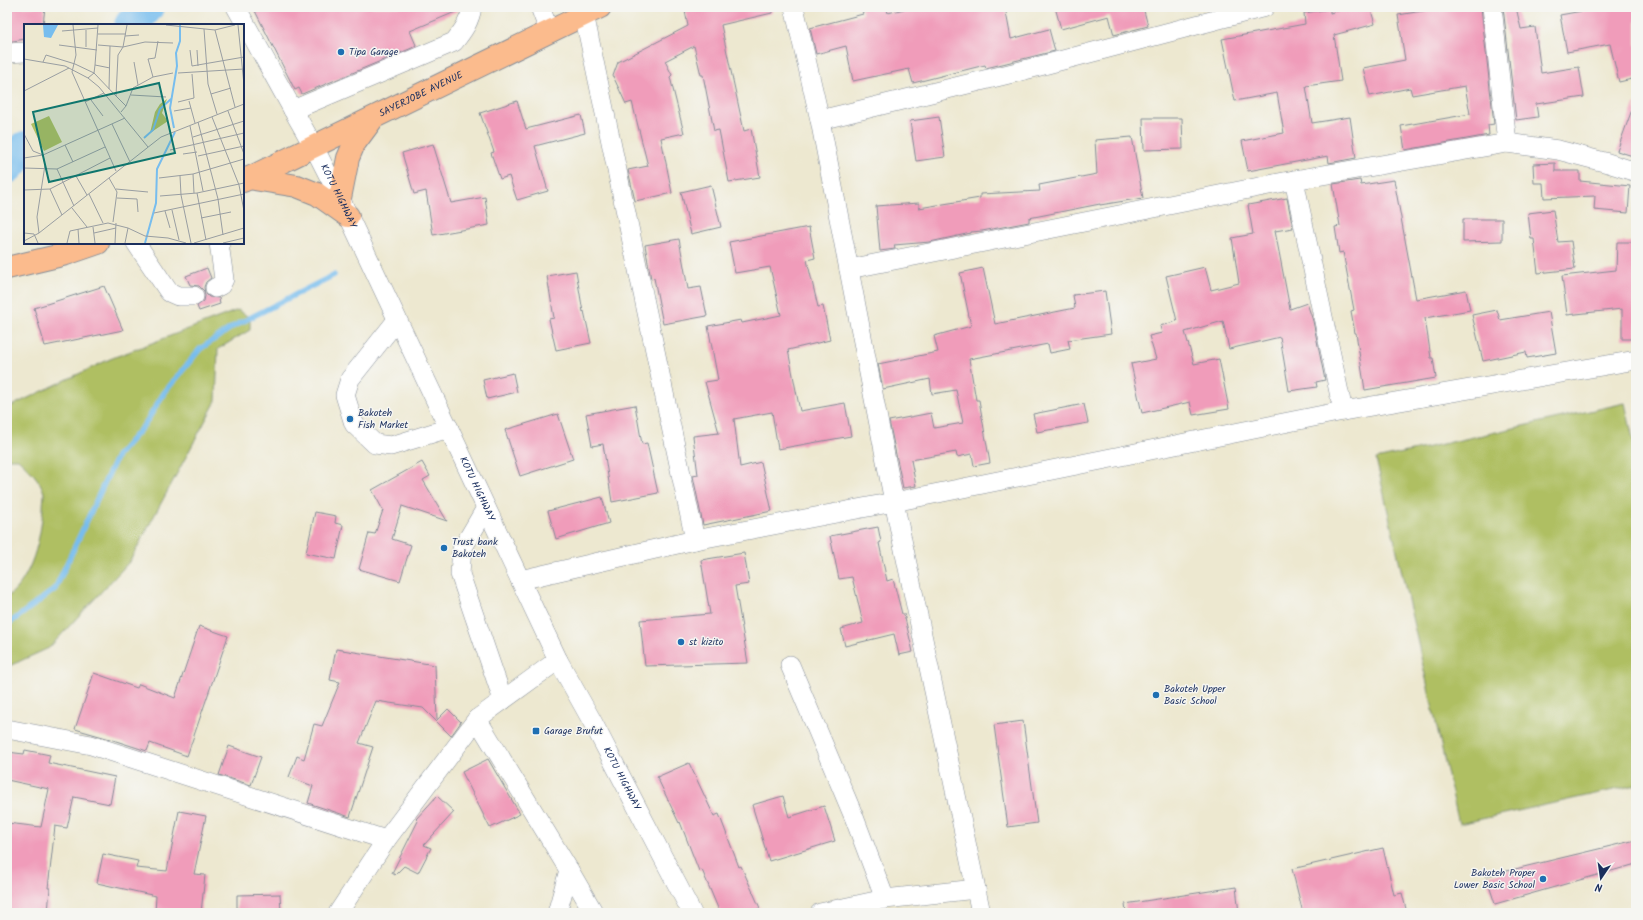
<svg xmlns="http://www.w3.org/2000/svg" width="1643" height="920" font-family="Kalam,sans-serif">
	<rect width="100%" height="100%" fill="#f6f6f2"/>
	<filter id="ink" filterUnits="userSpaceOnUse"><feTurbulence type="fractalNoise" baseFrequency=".025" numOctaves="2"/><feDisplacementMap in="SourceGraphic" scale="8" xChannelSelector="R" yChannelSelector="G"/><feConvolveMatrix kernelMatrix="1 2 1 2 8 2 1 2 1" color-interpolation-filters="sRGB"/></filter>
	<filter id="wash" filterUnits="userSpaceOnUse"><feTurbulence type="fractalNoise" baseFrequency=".012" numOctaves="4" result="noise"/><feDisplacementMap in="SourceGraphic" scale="16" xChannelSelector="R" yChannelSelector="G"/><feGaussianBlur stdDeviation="0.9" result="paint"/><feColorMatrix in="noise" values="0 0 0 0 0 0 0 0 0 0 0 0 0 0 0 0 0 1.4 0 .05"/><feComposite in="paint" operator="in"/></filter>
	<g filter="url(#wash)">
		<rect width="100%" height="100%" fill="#ede8d0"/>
		<!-- green -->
		<path fill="#afbf62" stroke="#657760" d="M238,310L250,318V330L218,349L216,401L130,561L49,648L7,667V597C32,579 41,537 43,508C43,503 44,497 44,493C41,480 27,467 18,459H7V408L110,359Z
			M1625,403L1636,452V785L1459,824L1376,459Z"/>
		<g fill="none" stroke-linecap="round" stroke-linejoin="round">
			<!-- stream -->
			<path stroke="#77bdee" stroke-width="5.5" d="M7,625L55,589L117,456L145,424L164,393L200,349L234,326L334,275"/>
			<!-- river -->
			<path stroke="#77bdee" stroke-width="34" d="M131,25L147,7
				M7,167L25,148"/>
		</g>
		<g id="blocks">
			<!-- building -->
			<path fill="#f09cba" d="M7,7H45L43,25H25V39L7,42Z
				M253,7H461L460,10L410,31L416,45L412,48L302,94L299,88L295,90Z
				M703,7H772V13L721,25L744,131L751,129L760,177L729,182L719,130L714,131L703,75H701L694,46L665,61L672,75L670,77L684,133L661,138L672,193L635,201L628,170L648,166L632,102L626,104L613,76L618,62L688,26L685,11Z
				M861,7H886L888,13L912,7H1005L1011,39L1049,29L1055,51L986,68L985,65L913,83L909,69L853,81L846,46L816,54L810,28L863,14Z
				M1055,7H1143L1148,26L1114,35L1109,16L1061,29Z
				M1352,7H1370L1375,24L1334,35L1341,81L1306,86L1312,123L1350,117L1356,158L1329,163L1328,156L1248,171L1242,141L1284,133L1277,93L1235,101L1222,39L1305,24L1304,13L1330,9V13Z
				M1447,7H1481L1494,124L1488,125L1489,135L1405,150L1401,126L1470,114L1465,86L1412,95L1410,88L1370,96L1363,68L1405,60L1398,15Z
				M1503,7H1516L1521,29L1535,27L1541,73L1579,67L1584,97L1536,104L1538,117L1516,120Z
				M1604,7H1636V78L1619,82L1610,44L1567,52L1560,15Z
				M517,101L526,129L581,115L585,133L535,146L548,191L517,200L509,176L500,179L491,153L494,152L480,113Z
				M1634,104H1636V157L1617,151Z
				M939,117L945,157L916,161L910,121Z
				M1143,118H1182L1183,149L1144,150Z
				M1132,137L1143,198L1100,205V204L1029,218V222L982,231L971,232V233L930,242L894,245L895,249L880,251L876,206L919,203V208L980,198V194L1040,191L1039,185L1097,174L1095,140Z
				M433,144L451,203L485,197L489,225L433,235L426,191L414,194L402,153Z
				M1555,163V171H1580V181L1630,186L1628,213L1594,210L1595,196L1544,198L1543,183H1534L1533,164Z
				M1360,180L1361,185L1394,180L1416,299L1466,290L1470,310L1425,318L1431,358H1433L1436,378L1365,390L1356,333H1355L1351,311L1354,310L1343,252L1339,253L1335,227L1340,226L1333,184Z
				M711,185L721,227L691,234L681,192Z
				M1287,198L1293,228L1275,231L1290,309L1307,303L1313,321L1325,380L1316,382L1317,387L1289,391L1280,337L1229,349L1223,321L1185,332L1194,364L1219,359L1229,409L1193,415L1190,402L1142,413L1131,364L1156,359L1149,336L1162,333L1160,326L1177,321L1166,276L1205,267L1211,290L1239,283L1232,238L1253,234L1248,205Z
				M1553,210L1558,242L1571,241L1575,269L1538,273L1534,239H1531L1528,213Z
				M1463,219H1502V241L1463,242Z
				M809,227L815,258L807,260L818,307L823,306L830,340L788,350L800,411L845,403L851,436L778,449L772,412L734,419L740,467L761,462L772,511L703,525L693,476L698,475L693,436L719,433L705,382L718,380L708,326L741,320L742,323L781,315L770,267L735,273L729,242Z
				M679,239L688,289L701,287L707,316L663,324L654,278L651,279L645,245Z
				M1617,242H1636V339H1622V309L1567,315L1562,276L1616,270Z
				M207,268L211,278L206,282L204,287L205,293L209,297L219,298L220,304L199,311L197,306L204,301L205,296L204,291L199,286L190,285L186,276Z
				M983,268L995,324L1075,308L1073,295L1105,291L1111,334L1068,340L1070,349L1050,353L1048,344L969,359L976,400H979L990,463L974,466L972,454L957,457L956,452L911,460L916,486L903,488L889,421L931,413L934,428L963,423L956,390L932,394L930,379L883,389L878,364L938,352L934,336L971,326L960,273Z
				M576,271L583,312L584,311L591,343L556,350L549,319L554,318L547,276Z
				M104,286L123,330L45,346L34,308Z
				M1497,310L1500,320L1549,312L1556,353L1527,358L1526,352L1483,361L1472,315Z
				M513,373L517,392L487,399L483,380Z
				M1084,404L1088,423L1037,432L1033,414Z
				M635,405L642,444L647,443L658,493L612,502L603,444L592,446L586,414Z
				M558,414L573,459L520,476L505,430Z
				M422,462L430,476L423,480L447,521L402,506L392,539L411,545L400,581L359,569L369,533L375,534L383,510L372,490Z
				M602,497L609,523L556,539L548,511Z
				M315,512L336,516L335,523L343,525L336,559L306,553Z
				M878,527L881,542L879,543L887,581L893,579L902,614H904L913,652L899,655L894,634L845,646L841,629L863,623L852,577L839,579L830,536Z
				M744,553L749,584L735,586L748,663L645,666L640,620L710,614L701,560Z
				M199,626L228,636L187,756L150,743L147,751L110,739L75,729L94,673L137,688L139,684L175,698Z
				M336,649L435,665L437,720L448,709L461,722L451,736L423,708L376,701L359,743L373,747L350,817L308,803L313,786L289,777L297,756L304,759L314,724L322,726L340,682L330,680Z
				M1023,721L1037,823L1008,827L994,725Z
				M229,746L261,757L251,785L219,775Z
				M25,750L50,755L48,763L115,777L110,804L74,797L67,828L55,826L48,888H50L48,913H7V823L41,827L49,789L7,780V752L24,754Z
				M488,759L520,814L490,828L462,772Z
				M689,763L714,816L719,814L739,867L741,866L760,908L749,913H720L702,870L699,871L680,822L679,823L657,777Z
				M437,796L454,812L424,845L431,848L418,873L404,866L395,875L392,873L418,821L416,819Z
				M783,796L789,817L824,806L835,841L769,861L752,805Z
				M179,811L206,816L194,874L205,875L201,913H155L156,896L97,883L103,854L138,861L136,868L167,871Z
				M1636,840V864L1495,904L1486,876Z
				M1383,848L1394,895L1402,893L1407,913H1303L1292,869Z
				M1236,887L1239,913H1126L1125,904Z
				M280,894L281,913H237V895Z"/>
		</g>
	</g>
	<g filter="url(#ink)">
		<use href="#blocks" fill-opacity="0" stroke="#848c97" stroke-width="1"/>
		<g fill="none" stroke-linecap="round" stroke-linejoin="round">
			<defs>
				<g id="minor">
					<path d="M236,7L293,110"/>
					<path id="s1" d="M472,7C470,21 463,31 454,42L293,110L314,147L340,198L558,660L592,721L692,913"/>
					<path d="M540,7L549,31"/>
					<path d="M794,7L820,120L894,502L981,913"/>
					<path d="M1492,7L1507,143"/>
					<path d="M584,14L695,540"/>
					<path d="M7,53L25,52"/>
					<path d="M820,120L1017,72L1265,7"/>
					<path d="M1294,180L1343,411"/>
					<path d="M136,243L169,292L178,296H194"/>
					<path d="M849,269L1294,180L1507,143L1558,150L1608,163L1636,172"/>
					<path d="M215,288L221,285L224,279L219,243"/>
					<path d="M397,320L350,379L345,395L354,424L375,444L391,446L449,428"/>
					<path d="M486,508L462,549L460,574L503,700"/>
					<path d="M520,580L695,540L894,502L1343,411L1636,360"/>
					<path d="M790,665L854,817L885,899"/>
					<path d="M7,729L91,745L386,840"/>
					<path d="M569,870L594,913"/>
					<path d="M338,913L386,840L477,719"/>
					<path d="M557,913L569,870L477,719L558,660"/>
					<path d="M820,913L885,899L976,889"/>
				</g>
				<g id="major">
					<path d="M249,178L297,186L317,194L348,216"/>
					<path id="s2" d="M243,181L600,7"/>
					<path d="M340,198L348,158L354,144L371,121"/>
					<path d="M7,268L66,254L98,243"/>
				</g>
			</defs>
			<!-- minor casing -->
			<use href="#minor" stroke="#848c97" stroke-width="20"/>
			<!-- major casing -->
			<use href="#major" stroke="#848c97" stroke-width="24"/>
			<!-- minor -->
			<use href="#minor" stroke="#fff" stroke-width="19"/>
			<!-- major -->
			<use href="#major" stroke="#fbbb8d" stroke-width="22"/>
		</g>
	</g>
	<!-- markers -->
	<g fill="#1f6fb2" stroke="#f6f6f2" stroke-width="1.5">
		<circle cx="341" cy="52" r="4"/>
		<circle cx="350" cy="419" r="4"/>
		<circle cx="444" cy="548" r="4"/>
		<circle cx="681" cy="642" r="4"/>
		<circle cx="1156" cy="695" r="4"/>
		<rect x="532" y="727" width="8" height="8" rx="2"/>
		<circle cx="1543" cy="879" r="4"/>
	</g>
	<g text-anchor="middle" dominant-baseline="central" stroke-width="3" stroke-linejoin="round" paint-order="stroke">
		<!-- poi labels -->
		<g font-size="10" fill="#1b2f5e" stroke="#f6f6f2" text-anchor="start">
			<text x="349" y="52">Tipa Garage</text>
			<text x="358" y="413">Bakoteh<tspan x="358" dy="12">Fish Market</tspan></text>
			<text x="452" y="542">Trust bank<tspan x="452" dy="12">Bakoteh</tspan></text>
			<text x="689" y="642">st kizito</text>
			<text x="1164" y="689">Bakoteh Upper<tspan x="1164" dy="12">Basic School</tspan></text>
			<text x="544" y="731">Garage Brufut</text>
			<text x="1535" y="873" text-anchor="end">Bakoteh Proper<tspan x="1535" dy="12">Lower Basic School</tspan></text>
		</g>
		<!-- street labels -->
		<g font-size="10" fill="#1b2f5e" stroke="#f6f6f2">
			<text stroke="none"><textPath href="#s2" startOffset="198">SAYERJOBE AVENUE</textPath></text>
			<text stroke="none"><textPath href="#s1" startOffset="312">KOTU HIGHWAY</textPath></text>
			<text stroke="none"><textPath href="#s1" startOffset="636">KOTU HIGHWAY</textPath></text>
			<text stroke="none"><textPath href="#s1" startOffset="960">KOTU HIGHWAY</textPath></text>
		</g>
	</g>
	<!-- overview -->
	<g transform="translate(24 24)">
		<rect width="220" height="220" fill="#ede8d0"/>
		<path d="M143,75L138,89L144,97L126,109L131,88L136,80ZM25,92L38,118L20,127L7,100Z" fill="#afbf62"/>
		<path d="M19,1H34L27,14L20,13Z" fill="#77bdee"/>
		<path fill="none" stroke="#77bdee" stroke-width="2" d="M150,104L146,84L153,42L152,29L156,17V1M120,114L129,106L136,85L147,75M121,219L132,179L133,145L151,108"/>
		<path fill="none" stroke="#999ea2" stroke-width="1" d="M49,1L52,31L48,48L92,147M142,1L191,6L211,1M214,1L220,61M180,5L184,60L193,90M191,6L211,83M38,7L74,4M74,10H102M101,12L115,11M35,21L73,26M74,21L99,23L121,18L149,19M62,23V6M166,26L168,42L220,33M173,26L174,42M0,35L41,42L64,54L75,63L124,123M19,38L22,31L51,40L70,49L92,72M110,38L114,61M71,41L86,44M154,49L220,45M129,53L124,35L131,34L134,17M64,54L70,49L71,41L74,1M85,65L86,22M0,67L45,44M187,70L207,64M107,71L142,73M67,76L79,92M165,77L171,99M61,78L80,69M154,78L170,74L168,50M102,82L109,64L129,53L149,49M150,87L167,84M204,87L220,130M97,88L102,82L92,72L94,31L99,23L103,1M188,93L215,161L220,187M174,98L194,175L199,211M88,100L106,138M166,102L179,167M0,110L9,127L19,131L101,94M169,113L220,97M41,121L49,138M146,126L220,109M159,130L173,128M174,132L220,122M0,134L19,131L21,141L13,193L15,209M0,144L33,145L81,123M33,145L50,182M169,150L170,169M52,152L63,171M156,152L157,171L167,219M85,154L93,168L89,198M135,154L169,150L220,135M26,165L38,191M92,165L124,168M0,166L26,165L86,134M173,169L182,216M65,170L79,199M136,172L173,169L220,159M93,174L113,175L114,188M48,184L63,203M148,186L155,216M141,187L146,204M130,189L220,170M177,194L207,188M69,203L71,219M104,204L121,212L144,214L162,219M54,205L55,219M0,209L10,210L14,219M70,209L92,204M0,217L15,209L137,113L220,80M43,219L46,207L84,199L104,204L101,219M91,219L92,199M170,219L220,204M199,219L220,214"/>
		<path fill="#0f766e" fill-opacity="0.15" stroke="#0f766e" stroke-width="2" d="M135,59L151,129L25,158L9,88Z"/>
		<rect width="220" height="220" fill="none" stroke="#1b2f5e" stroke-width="2"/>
	</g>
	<!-- margin -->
	<rect width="1643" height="920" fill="none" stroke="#f6f6f2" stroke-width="24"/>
	<!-- north arrow -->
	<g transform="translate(1601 878) rotate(193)" stroke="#f6f6f2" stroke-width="3" paint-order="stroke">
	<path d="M0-3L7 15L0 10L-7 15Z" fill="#1b2f5e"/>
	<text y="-6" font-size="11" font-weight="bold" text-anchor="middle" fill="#1b2f5e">N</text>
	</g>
</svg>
